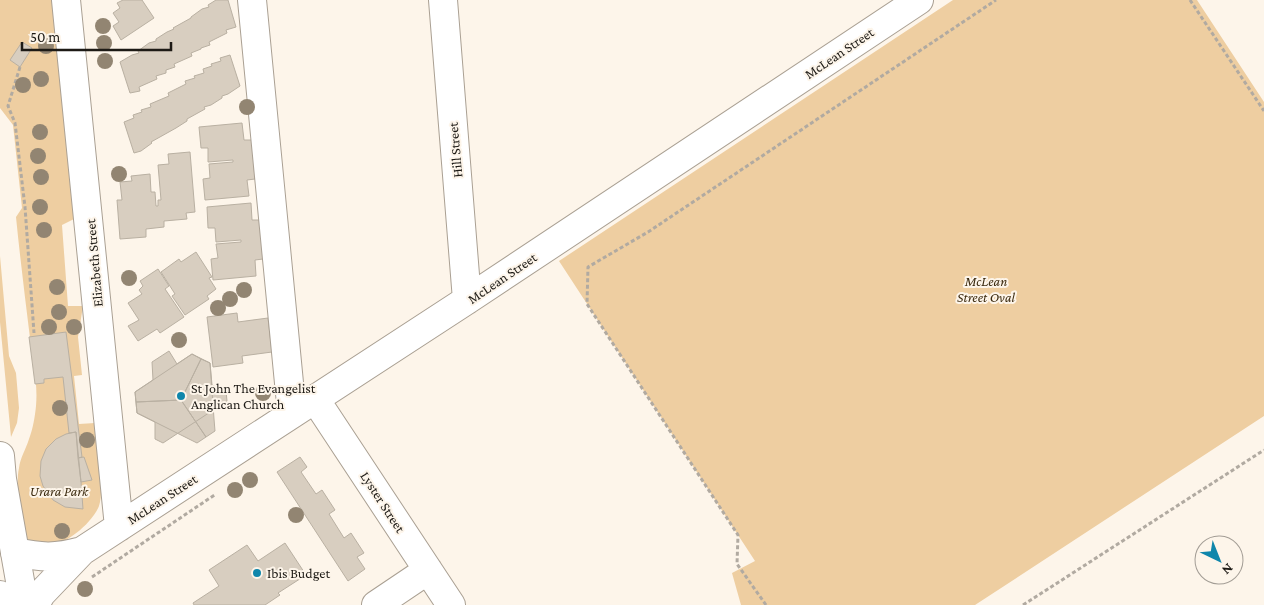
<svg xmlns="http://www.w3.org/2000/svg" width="1264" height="605" font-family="'Crimson Pro',serif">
	<rect width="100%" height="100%" fill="#fdf5ea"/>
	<!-- green -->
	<path fill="#eecea1" d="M0,0H53L74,219L62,225L68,306H83L78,337L82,375L74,376L79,424L95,423C97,443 105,488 99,506C89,531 35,570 22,528C18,516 16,480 19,468C20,458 26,449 29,439C33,429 35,416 36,406C38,384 33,360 30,338C25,298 20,257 16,217L22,208L13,125L0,108Z
		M953,0H1197L1264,102V416L975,605H741L732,573L755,561L559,261Z
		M0,256L9,356L16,373L19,408L17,423L11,437L0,322Z"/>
	<!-- building -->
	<path fill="#d8cec0" stroke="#b9b0a2" d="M123,0H142L154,18L121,40L113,26L119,22L113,13L120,8L117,3Z
		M216,0H228L236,27L226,30L227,33L209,42L210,45L201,48V49L191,53L192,56L174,64L175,67L166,70V73L156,76L157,79L139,87L140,91L130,93L120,62L132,55L139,53L138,51L149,43L156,41V39L167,32L174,29L173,28L191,18V17L202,9L209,7L208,5Z
		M22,42L32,48L20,67L10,60Z
		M230,55L240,86L228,94L222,96V98L211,105L204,107L205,109L187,119V121L176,128L151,142L152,143L141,151L134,153L124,122L134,118L133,115L142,112L141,110L151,107L150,104L169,96L168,93L186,84L185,81L195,78L194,76L204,73L203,69L212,66L211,64L221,61L220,58Z
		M242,123L244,140H252L255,179L247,180L249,196L205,200L203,179L210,178L209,164L233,162V160L208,162V148H201L199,127Z
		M190,152L195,212L186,213L187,219L164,221V227L146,229V237L120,239L117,200H122L120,182L132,181L131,176L150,174L151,192H155L156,206H158V200H161L158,165L169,164L168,154Z
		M251,203L252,220H260L263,259L255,260L256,276L213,280L211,259L218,258L216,244L241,242V240L216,242L215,228H208L207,207Z
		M196,252L212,277L209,278L216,289L207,296L209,299L185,315L172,296L175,294L161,272L179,259L181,262Z
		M158,269L169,286L165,289L184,317L160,333L157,329L138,341L128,326L139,320L128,303L142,294L139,290L143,286L140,281Z
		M237,313L238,322L268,318L272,352L242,356L243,363L213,367L207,317Z
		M66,332L82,457L78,458L76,432L69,433L63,377L44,379V383L35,384L29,337Z
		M169,351L177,364L192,354L210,363L212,385L226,391L227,401L163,443L155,439V422L137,413L135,392L153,380L152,362Z
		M192,354L201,359L181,400L136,402L135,392Z
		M201,359L210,363L214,419L215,431L206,437L181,400Z
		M181,400L206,437L197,443L137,413L136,402Z
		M76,432L81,482L83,509L65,507L53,500L43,486L40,476L41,461L46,449L56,439L66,434Z
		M84,457L92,480L81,482L78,458Z
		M300,457L307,467L301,472L316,494L322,490L335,510L329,514L344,538L351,533L364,553L357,557L365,569L348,581L277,472Z
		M285,543L306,575L278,593L280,595L265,605H194L193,603L219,586L209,570L247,545L258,561Z"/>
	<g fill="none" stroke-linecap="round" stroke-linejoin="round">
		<defs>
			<path id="minor" d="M66,0L119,527
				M252,0L292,414
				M443,0L467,300
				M315,399L451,605
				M15,552C43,558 55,558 82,551
				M35,605L41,594L82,551L467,300L919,0
				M376,605L428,570"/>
			<path id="highway" d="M0,456L2,479L22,592L26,605
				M0,595L2,605"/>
		</defs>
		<!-- minor casing -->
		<use href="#minor" stroke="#aaa093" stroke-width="30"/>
		<!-- highway casing -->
		<use href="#highway" stroke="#aaa093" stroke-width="30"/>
		<!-- path -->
		<path stroke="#b1aaa1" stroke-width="3" stroke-dasharray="4 2.5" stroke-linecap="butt" d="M1190,0L1264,111
			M20,67L8,106L15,123L25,207L34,333
			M92,577L216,494
			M766,605L737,564L738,535L587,304L588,267L648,232L996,0
			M1023,605L1264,450"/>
		<!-- minor -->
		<use href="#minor" stroke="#fff" stroke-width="28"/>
		<!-- highway -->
		<use href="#highway" stroke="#fff" stroke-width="28"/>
	</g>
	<!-- trees -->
	<g fill="#928572">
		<circle cx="103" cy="26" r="8"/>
		<circle cx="104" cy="43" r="8"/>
		<circle cx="46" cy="46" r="8"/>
		<circle cx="105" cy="61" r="8"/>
		<circle cx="41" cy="79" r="8"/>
		<circle cx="23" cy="85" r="8"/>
		<circle cx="247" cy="107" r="8"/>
		<circle cx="40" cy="132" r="8"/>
		<circle cx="38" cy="156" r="8"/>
		<circle cx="119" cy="174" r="8"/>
		<circle cx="41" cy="177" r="8"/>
		<circle cx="40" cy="207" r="8"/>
		<circle cx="44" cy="230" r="8"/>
		<circle cx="129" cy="278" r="8"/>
		<circle cx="57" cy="287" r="8"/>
		<circle cx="244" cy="290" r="8"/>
		<circle cx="230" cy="299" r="8"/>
		<circle cx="218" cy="308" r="8"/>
		<circle cx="59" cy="312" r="8"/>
		<circle cx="49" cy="327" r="8"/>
		<circle cx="74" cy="327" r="8"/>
		<circle cx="179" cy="340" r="8"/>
		<circle cx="263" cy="393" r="8"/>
		<circle cx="60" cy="408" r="8"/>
		<circle cx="87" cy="440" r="8"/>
		<circle cx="250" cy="480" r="8"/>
		<circle cx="235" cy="490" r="8"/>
		<circle cx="296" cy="515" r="8"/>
		<circle cx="62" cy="531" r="8"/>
		<circle cx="85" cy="589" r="8"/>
	</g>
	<!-- markers -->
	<g fill="#0f86ab" stroke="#fdf5ea" stroke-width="2">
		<circle cx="181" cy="396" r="5"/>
		<circle cx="257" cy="573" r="5"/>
	</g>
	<g text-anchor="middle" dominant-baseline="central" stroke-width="4" stroke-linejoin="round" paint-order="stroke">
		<!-- street labels -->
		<g font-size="14" fill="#1d1a15" stroke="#fdf5ea">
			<text transform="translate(839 53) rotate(-34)">McLean Street</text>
			<text transform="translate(455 150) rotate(-95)">Hill Street</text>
			<text transform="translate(94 263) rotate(-95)">Elizabeth Street</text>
			<text transform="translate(502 278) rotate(-34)">McLean Street</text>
			<text transform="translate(162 499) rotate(-33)">McLean Street</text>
			<text transform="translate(383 502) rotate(57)">Lyster Street</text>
		</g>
		<!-- park labels -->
		<g font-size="14" font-style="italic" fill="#3b2a0f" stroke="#fdf5ea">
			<text x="986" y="281">McLean<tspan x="986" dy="16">Street Oval</tspan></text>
			<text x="59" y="491">Urara Park</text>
		</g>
		<!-- poi labels -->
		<g font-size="14" fill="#1d1a15" stroke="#fdf5ea" text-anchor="start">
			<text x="191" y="388">St John The Evangelist<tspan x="191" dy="16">Anglican Church</tspan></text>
			<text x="267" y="573">Ibis Budget</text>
		</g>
	</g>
	<!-- north arrow -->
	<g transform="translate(1219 560) rotate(137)"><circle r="24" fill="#fdf5ea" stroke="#a39d95"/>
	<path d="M0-4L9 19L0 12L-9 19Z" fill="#0f86ab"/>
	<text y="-8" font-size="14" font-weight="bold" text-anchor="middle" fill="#1d1a15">N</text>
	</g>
	<!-- scale -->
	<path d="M22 42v8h149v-8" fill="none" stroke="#1d1a15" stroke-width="2.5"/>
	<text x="30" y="42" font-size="15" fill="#1d1a15" stroke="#fdf5ea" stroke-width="4" paint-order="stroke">50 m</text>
</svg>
